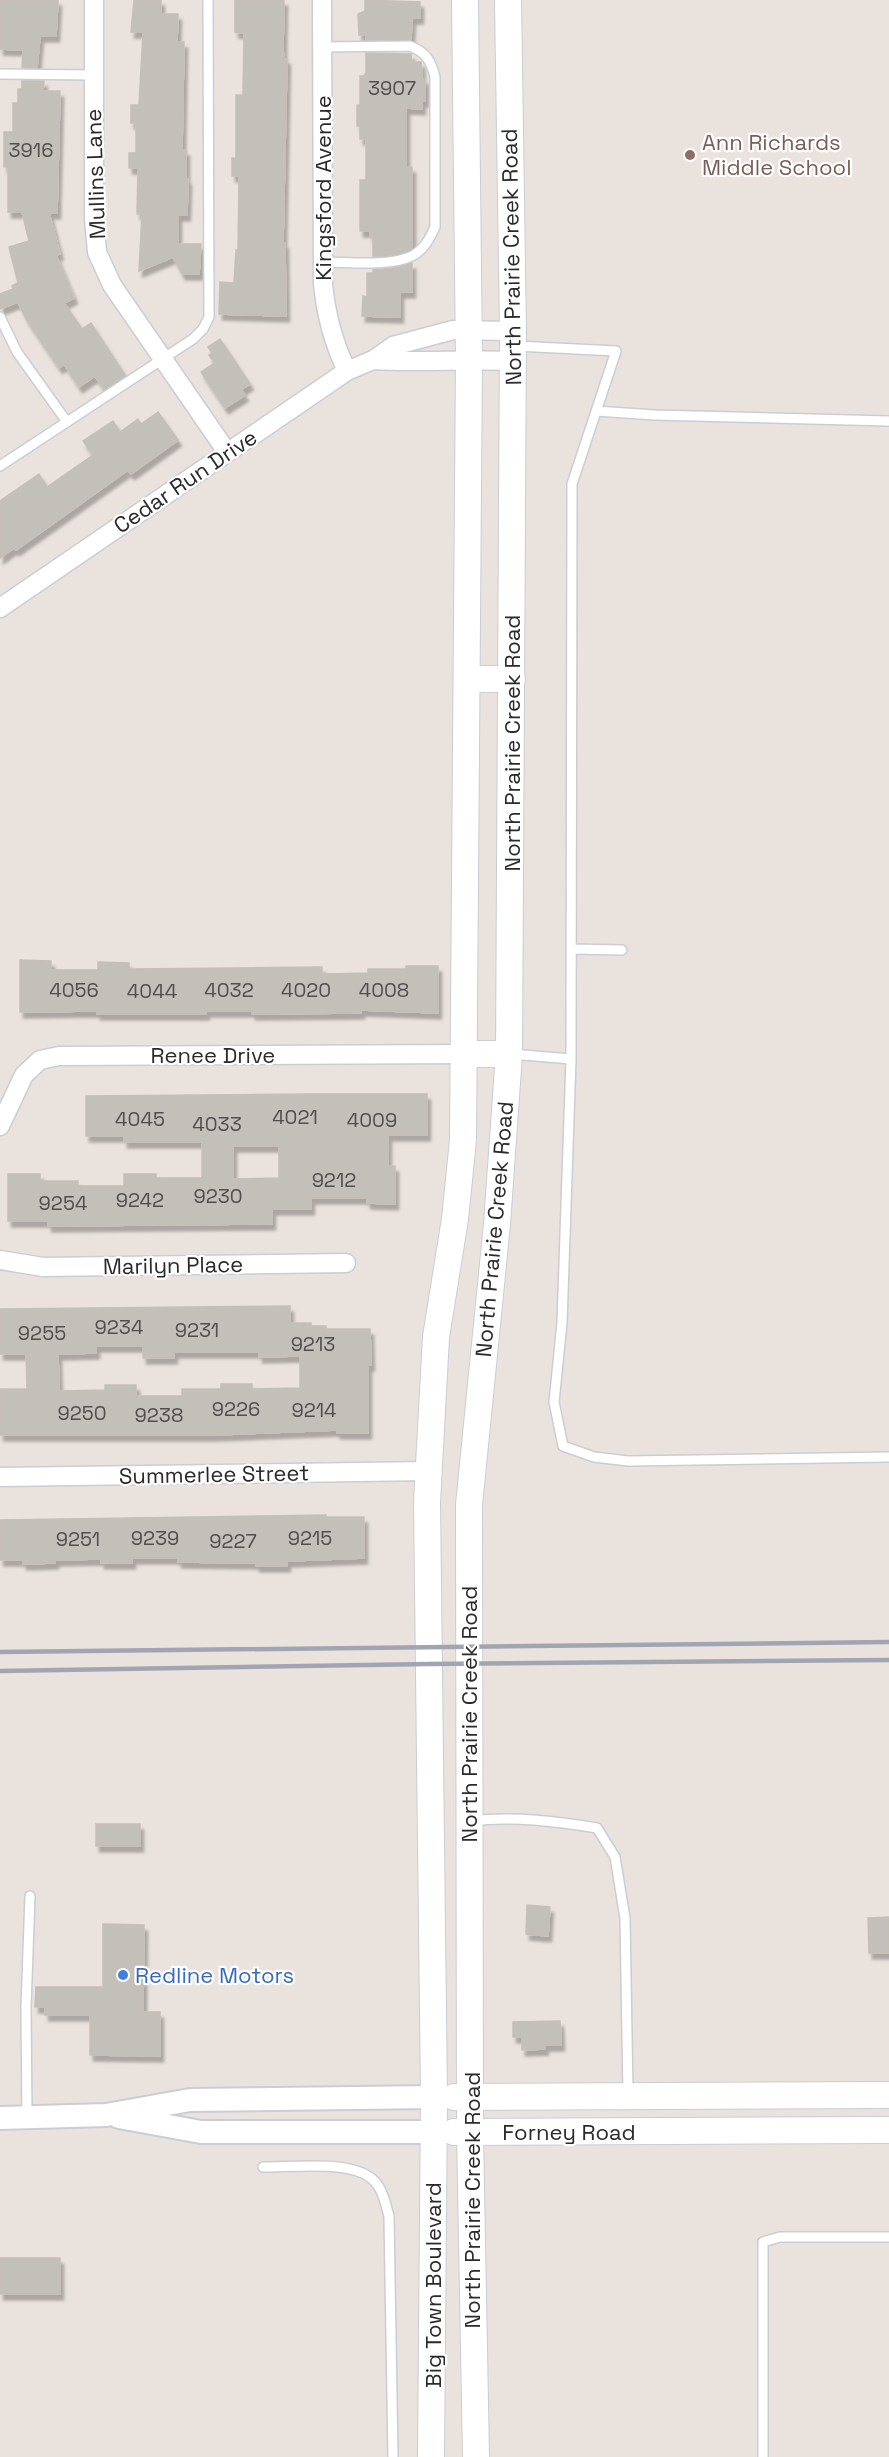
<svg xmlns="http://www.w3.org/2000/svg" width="889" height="2457" font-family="'Space Grotesk',sans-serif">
	<defs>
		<filter id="shadow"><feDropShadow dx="3.5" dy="6" stdDeviation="1.5" flood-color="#0004"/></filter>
	</defs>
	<rect width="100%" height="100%" fill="#eae3dd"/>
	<!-- building -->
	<path fill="#c3bfb9" stroke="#c6bfb7" stroke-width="1.5" fill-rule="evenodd" filter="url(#shadow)" d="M0,0H58L56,36H40L37,68L22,67L23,50L0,49Z
		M134,0H161V14H178L177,42H184L182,150H186V179H188L187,215H178V244H201L199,274H182L173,257L139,271L142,214H137L138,168H129V153H136V123H131V105H139L143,32H131Z
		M235,0H284L283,49L284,59H287L283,243H285L286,316L219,314L220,282L234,283L236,250H238L239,176H232V158H236V95H243L244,33L235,32Z
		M365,0L420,2V18H412L411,39L366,40L367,35H359L358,14L365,11Z
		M366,53L411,54L412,62H421L422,79H425V101H422V109L406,108V167H412V248L401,253L380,256H373V237H370V231H360V180H366V139H360V126H357V105H360V76H364L366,73Z
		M22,81H44L43,91H60L57,213H49L60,254L56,255L74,298L64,303L82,329L91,323L125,375L104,389L95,376L79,387L64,364L59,368L26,319L18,302L0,309V294L13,289L12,286L18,283L9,247L29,241L22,212H8V167H4V132H13V103H18V89H22Z
		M412,263V292H400V317L362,316L363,296L367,297V273H373V270L393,268Z
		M220,339L250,384L241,390L245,395L225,408L201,372L215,363L209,355L212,353L208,347Z
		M158,412L178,440L131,474L128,470L16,550L14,548L0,558V501L39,474L47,487L93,455L83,441L113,421L120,432L138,419L141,424Z
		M20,960L51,961V970H98V962L129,963V969L322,967V974L368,973V969H406V966H438V1013L361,1010V1013L252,1014V1011H206V1014H97V1011L20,1012Z
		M310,1094H427V1135H388V1166H395V1204L367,1203V1198H311V1209H272V1224L48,1226V1221H8V1174H40V1181H78V1186H124V1174H156V1178H202V1142H124V1136H86V1096ZM233,1146H279V1178L233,1179Z
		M290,1306V1323H311V1326H326V1329H370L371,1365H368V1433H337V1430L214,1435H0V1389H27L26,1354H0V1309ZM96,1346H143V1358H174V1352H259V1357L300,1356V1388L252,1389V1384H221V1389H182V1396H136V1385H105V1390L59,1391L58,1354L96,1353Z
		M326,1515V1517H364V1558L287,1561V1566H256V1563L178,1562V1558H132V1563H101V1559L55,1560V1563L23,1564V1560H0V1520Z
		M96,1824H140V1846H96Z
		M527,1905L550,1907L548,1936L526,1934Z
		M889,1917V1953H869L868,1918Z
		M103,1924L144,1925L143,2012H160V2056L90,2055V2015H45V2007H35L36,1987H103Z
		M560,2021L561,2045H545V2049L522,2050V2037H513V2022Z
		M0,2258H60V2294H0Z"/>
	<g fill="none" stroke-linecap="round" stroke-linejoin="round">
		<defs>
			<path id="service" d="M322,47L410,46C426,52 431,61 435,77V227C430,238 424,250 412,256C389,267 349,262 323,262
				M0,74L93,75
				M0,317L17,352L67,422
				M516,346L616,351L572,484L571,1059L562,1323L554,1402L563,1446L594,1457L628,1461L889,1457
				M596,411L655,415L889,421
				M0,466L193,339L203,329L209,317L208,0
				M572,949L622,950
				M511,1054L571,1059
				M470,1821C512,1816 555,1821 597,1828L615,1857L625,1918L628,2094
				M27,2117L26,2007L30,1896
				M263,2167C291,2167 344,2161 368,2176C382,2184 385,2202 389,2216L393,2457
				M763,2457V2242L780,2237H889"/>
			<path id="minor" d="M94,0V219L97,252L112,285L227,452
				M322,0L323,284C326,316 333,342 347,371
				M373,360C419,363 466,359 513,361
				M0,608L347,371L373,360L393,346L453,330L513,331
				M0,1126L24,1075L40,1060L59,1056L465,1054
				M0,1260L43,1267L346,1263
				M0,1477L429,1471"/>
			<path id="tertiary" d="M119,2117L201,2132H434
				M0,2118L106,2115L190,2100L434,2097"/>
			<path id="secondary" d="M468,679H512
				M465,1054H509
				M454,2097L889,2095
				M454,2132L889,2130
				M431,2457L434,2097L427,1502L436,1337L455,1219L463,1140L469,359L465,0
				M476,2457L470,2132L469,1505L497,1224L509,1054L513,331L508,0"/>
		</defs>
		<!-- service casing -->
		<use href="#service" stroke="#c9cdd6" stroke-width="12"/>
		<!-- minor casing -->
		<use href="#minor" stroke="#c9cdd6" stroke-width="21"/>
		<!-- tertiary casing -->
		<use href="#tertiary" stroke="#c9cdd6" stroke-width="26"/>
		<!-- secondary casing -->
		<use href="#secondary" stroke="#c9cdd6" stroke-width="28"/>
		<!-- service -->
		<use href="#service" stroke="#fff" stroke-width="9"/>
		<!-- minor -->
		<use href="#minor" stroke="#fff" stroke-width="18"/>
		<!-- tertiary -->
		<use href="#tertiary" stroke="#fff" stroke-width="22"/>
		<!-- secondary -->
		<use href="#secondary" stroke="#fff" stroke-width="26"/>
		<!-- rail -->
		<path stroke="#a1a5b2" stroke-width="4.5" d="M0,1652L889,1642
			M0,1671L429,1664L889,1660"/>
	</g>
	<!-- markers -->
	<circle fill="#8d6e63" stroke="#fff" stroke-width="2" cx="690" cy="155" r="6"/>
	<circle fill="#3f7fe0" stroke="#fff" stroke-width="2" cx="123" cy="1975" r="6"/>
	<g text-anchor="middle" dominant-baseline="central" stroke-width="4.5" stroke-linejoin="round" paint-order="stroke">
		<!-- number labels -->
		<g font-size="20" fill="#504f4e">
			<text x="392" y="88">3907</text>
			<text x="31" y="150">3916</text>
			<text x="74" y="990">4056</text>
			<text x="229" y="990">4032</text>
			<text x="306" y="990">4020</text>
			<text x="384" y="990">4008</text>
			<text x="152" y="991">4044</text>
			<text x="295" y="1117">4021</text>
			<text x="140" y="1119">4045</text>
			<text x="372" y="1120">4009</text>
			<text x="217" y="1124">4033</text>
			<text x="334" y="1180">9212</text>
			<text x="218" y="1196">9230</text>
			<text x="140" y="1200">9242</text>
			<text x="63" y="1203">9254</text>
			<text x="119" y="1327">9234</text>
			<text x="197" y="1330">9231</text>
			<text x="42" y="1333">9255</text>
			<text x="313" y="1344">9213</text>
			<text x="236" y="1409">9226</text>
			<text x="314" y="1410">9214</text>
			<text x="82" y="1413">9250</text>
			<text x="159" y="1415">9238</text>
			<text x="155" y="1538">9239</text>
			<text x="310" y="1538">9215</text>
			<text x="78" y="1539">9251</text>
			<text x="233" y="1541">9227</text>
		</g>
		<!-- education labels -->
		<g font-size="22" fill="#785e54" stroke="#fff" text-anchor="start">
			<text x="702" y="142">Ann Richards<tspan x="702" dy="25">Middle School</tspan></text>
		</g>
		<!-- street labels -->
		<g font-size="22" fill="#2a2a2a" stroke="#fff">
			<text transform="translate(95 174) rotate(-92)">Mullins Lane</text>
			<text transform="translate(323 188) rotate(-90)">Kingsford Avenue</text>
			<text transform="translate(511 257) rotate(-91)">North Prairie Creek Road</text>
			<text transform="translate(185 481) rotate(-34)">Cedar Run Drive</text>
			<text transform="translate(512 743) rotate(-90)">North Prairie Creek Road</text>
			<text x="213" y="1055">Renee Drive</text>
			<text transform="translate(494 1229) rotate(-85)">North Prairie Creek Road</text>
			<text transform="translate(173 1265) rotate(-1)">Marilyn Place</text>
			<text transform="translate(214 1474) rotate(-1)">Summerlee Street</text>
			<text transform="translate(469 1714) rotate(-90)">North Prairie Creek Road</text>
			<text x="569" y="2132">Forney Road</text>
			<text transform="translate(472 2200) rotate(-90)">North Prairie Creek Road</text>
			<text transform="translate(433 2285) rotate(-90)">Big Town Boulevard</text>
		</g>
		<!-- shop labels -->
		<g font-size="22" fill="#366cbe" stroke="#fff" text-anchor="start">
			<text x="135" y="1975">Redline Motors</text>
		</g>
	</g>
</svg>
